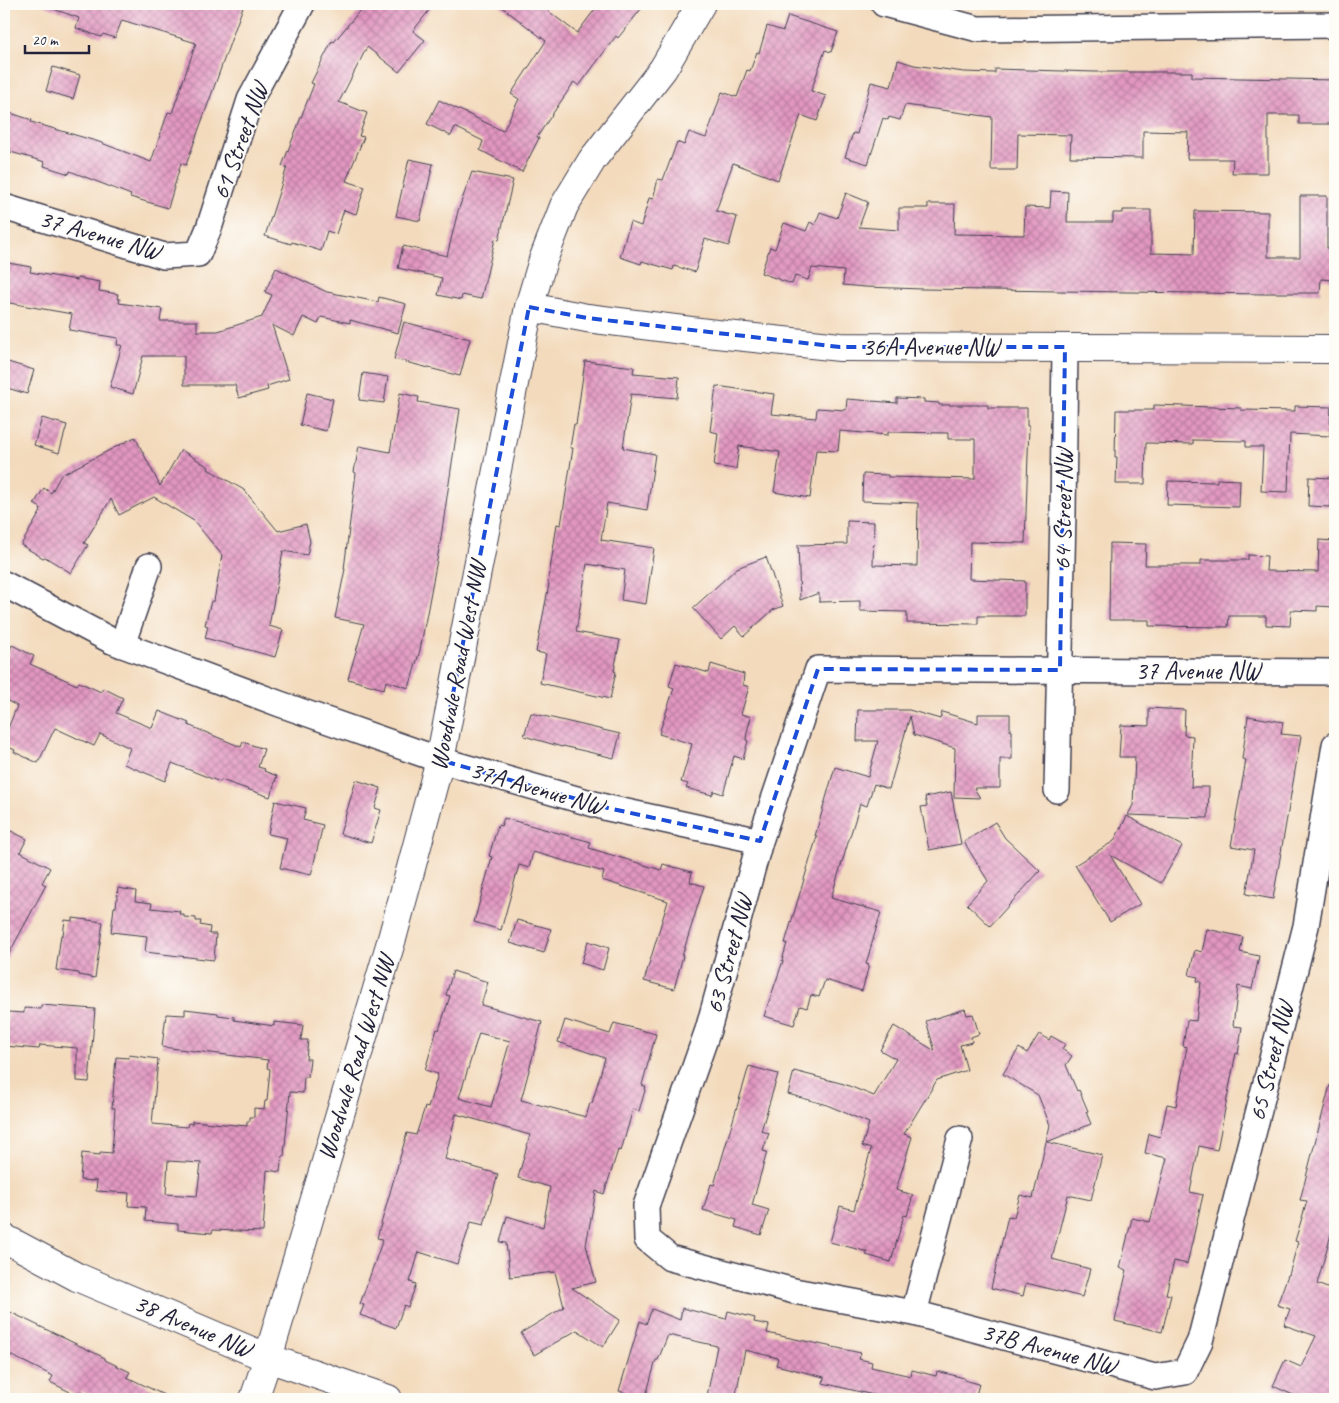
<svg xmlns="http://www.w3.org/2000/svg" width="1339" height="1403" font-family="Caveat,sans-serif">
	<defs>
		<pattern id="building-cross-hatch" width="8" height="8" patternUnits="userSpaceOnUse" patternTransform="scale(1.25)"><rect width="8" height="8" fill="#e297c1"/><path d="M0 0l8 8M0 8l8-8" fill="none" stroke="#b77b9e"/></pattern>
	</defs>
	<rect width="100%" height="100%" fill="#fdfcf7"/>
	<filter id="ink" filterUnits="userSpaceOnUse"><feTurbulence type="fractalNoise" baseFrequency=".02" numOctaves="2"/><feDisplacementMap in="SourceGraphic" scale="10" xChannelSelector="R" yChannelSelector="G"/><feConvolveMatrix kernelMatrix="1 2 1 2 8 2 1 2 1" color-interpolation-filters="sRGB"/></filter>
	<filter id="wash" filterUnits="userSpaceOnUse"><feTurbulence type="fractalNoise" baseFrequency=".0096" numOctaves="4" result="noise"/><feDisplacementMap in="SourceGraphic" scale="20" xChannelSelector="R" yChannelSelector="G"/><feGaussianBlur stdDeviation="1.12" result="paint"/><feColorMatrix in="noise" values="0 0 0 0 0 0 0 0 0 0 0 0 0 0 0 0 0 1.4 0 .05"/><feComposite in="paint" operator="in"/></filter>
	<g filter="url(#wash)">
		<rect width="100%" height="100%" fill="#f3dabc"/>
		<g id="blocks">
			<!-- building -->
			<path fill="url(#building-cross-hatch)" fill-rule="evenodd" d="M45,4H244L186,165L181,163L168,208L130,197L131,195L70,171L69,174L44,166L45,162L4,150V111L32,120L31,122L99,142L151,162L168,112L172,113L196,43L122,20L115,38L103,34L101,37L76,28L79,18L45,6Z
				M365,4H434L413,31L425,40L399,72L367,47L339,102L367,113L359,136L364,137L346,181L365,187L356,214L344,210L336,234L327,231L321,251L292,242L291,244L265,236L287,167L282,166L314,84L311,83L332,41L334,42Z
				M498,4H539L577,33L599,4H645L618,38L616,36L579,86L574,82L537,137L539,138L522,172L480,150L483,141L455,127L451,136L427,124L439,100L503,131L519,99L511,94L546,41Z
				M788,16L838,32L831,52L825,50L811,91L826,96L817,121L801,115L778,180L733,163L716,211L737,217L729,246L705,239L695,272L674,266L673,270L642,261L641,264L620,257L630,222L641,226L649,198L653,199L658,179L663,180L677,142L684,145L689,132L706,138L722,92L737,97L747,70L750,71L757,52L759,53L767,26L783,31Z
				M898,60L914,65L964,72L995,73V69L1095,72H1192V77L1335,80V124H1299V115H1268V173H1232L1233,159H1187L1188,132L1143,131V158L1070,157L1071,135L1018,134L1017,170H991L992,117L905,105L900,120L889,117L888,120L883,118L868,164L845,157L853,133L857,134L871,82L891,87Z
				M53,67L80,75L73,99L46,91Z
				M409,159L433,164L420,221L396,216Z
				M472,172L513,180L499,240L495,239L481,299L462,295L461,300L438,295L442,278L398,268L403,246L447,256L458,211Z
				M1051,191L1068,192L1067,222H1113V213H1123V210H1151V253L1194,254L1195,211L1268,212V257H1300V196H1327V248H1335V280L1321,279L1320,293H1266V294L923,289L865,287L843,285L844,271L812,268L808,280L795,276L792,284L761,273L770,247L775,249L784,223L806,231L810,222L815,225L820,212L837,218L846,193L868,202L859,227L899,230V208H928V204H955L954,234L1024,235L1025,207L1050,208Z
				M8,263L31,267L30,272L77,280V278L100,282L99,291L118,294L117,299H120L119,303L162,309L160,321H197V331H218L262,317L272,295L265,292L276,268L327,292L378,302L379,297L406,304L398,333L350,320V323L321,317L318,324L303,317L294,336L272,325L289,379L267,386L268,390L239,398L235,385H184V356H143L133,394L110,387L122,345H117L118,338L69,330L72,314L4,302V284Z
				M404,322L470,339L460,376L394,359Z
				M585,361L634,367L633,373L679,377L677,398L631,394L623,448L655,454L647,510L607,503L601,540L654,548L646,604L621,600L625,570L587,564L576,632L620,640L614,671L616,672L610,699L540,683L546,654L536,652L549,584L548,583L557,524L561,525L573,448H570L574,424L576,425Z
				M8,362L34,370L27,394L4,387V377Z
				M363,373L388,377L384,403L359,400Z
				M716,386L774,394L771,414L816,418L817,408L846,410L847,399L897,403V398L924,399V402L939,403V405H988V408H1027V426L1029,425L1025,543L970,542L969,579L1025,581V616H978V624L907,623V612L860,611V601L819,602V593L800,600L798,545L847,544V521L874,522L873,565L917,566L918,503L862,501L863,474L888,475V477L975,479V439H948V433L888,432V435L840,431L838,451L816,450L810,498L774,492L780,452L739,446L736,469L714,466L718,433L710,431Z
				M307,393L333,399L326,431L300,425Z
				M400,393L419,397L418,402L460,409L440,544L420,650L409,688L386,681L384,689L348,679L364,624L335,618L345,569H344L356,473L354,472L359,446L390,452Z
				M1154,405L1241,408V410L1295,411V406L1331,407L1330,436L1290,434L1288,492L1261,491L1263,447H1246V441L1193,440V444L1146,443L1145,484H1116L1117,457H1115L1116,410H1154Z
				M42,418L67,425L59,453L34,445Z
				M135,437L160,486L181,450L209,467L208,469L244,490L278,531L306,524L310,541L307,555L283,551L269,626L283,630L275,657L205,638L208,626L205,625L211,601H214L222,555L194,521L154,497L119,515L111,499L84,543L88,545L71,573L45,557L43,558L21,545L41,511L40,510L41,508L34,504L44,488L51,493L61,475Z
				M1309,477L1332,478L1331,507L1308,506Z
				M1217,479L1240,480L1239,507L1167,505L1168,481L1217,482Z
				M1319,540L1335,541V607L1317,606V611L1291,610L1290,626L1266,625V616H1229L1228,627L1149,626V620H1109L1110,543L1146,544L1145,565H1201V560H1248V555L1267,556L1266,571L1318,572Z
				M766,557L783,606L773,610L744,636L735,626L721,639L693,608L737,568Z
				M12,645L34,656L30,664L77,685L79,682L101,692L103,688L123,698L116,713L152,728L159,711L189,723L188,725L241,747L243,742L264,749L258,767L265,769L264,771L277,776L270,797L221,780L220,782L172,763L165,781L124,764L130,748L100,734L94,746L55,728L38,763L14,752L15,750L4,745V738L17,706L4,699V662Z
				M676,663L709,673L711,664L744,674L743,685L749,687L741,714L751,717L747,732L746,740L748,741L743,759L734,756L723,794L714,791L712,795L686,788L688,784L681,782L692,744L659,734L674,688L669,686Z
				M1149,708L1185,710L1184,735L1193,736L1191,787H1209L1208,818L1128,815L1133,805L1135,757H1119L1121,725L1149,726Z
				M858,710H909L940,719L942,712L978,723V714H1010V731H1012V759H1000V788H974L980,798L954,797L955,748L914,735L910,716L889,789L874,784L867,806L860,804L831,898L881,912L866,964L869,965L862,991L825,980L819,997L811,995L807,1008L800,1006L794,1025L764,1016L783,961H782L787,943H785L817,836H815L835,767L868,777L878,741H857Z
				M531,713L620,734L614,758L563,746L562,747L524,736Z
				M1248,716L1283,722L1281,734L1301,736L1273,899L1246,894L1254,850L1231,846L1246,760L1242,759Z
				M356,780L381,788L375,808L381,810L371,843L340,834Z
				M951,792L961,844L929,850L921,807L927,806L925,797Z
				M275,801L306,808L303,820L323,825L311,875L280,868L287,838L268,834Z
				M1127,816L1182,846L1161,883L1110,855L1140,904L1110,922L1075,865L1114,841Z
				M504,818L591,842L589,848L661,870L663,864L692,872L690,882L704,886L682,956H683L674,989L644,981L668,901L602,880L604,872L533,852L529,868L519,865L501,930L474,922L492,857L489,856L498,825L501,826Z
				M995,822L1005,838L1040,871L990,926L967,904L988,881L964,842Z
				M11,831L27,839L20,852L50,868L42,883L46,885L4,963V844Z
				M118,888L136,891L135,901L152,903L151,908L180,911L179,914H184V917L196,918V921H201L200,925L210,927L209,934H216L214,960L145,952L147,936L111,932L114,907H116Z
				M73,918L103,922L95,978L79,975V973L56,970L61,935H63L65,920L73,921Z
				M517,920L551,929L544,953L510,943Z
				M1207,929L1243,937L1240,952L1259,956L1252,989L1238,986L1233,1026L1242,1027L1238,1054L1236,1053L1217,1150L1199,1146L1190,1192L1203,1195L1187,1264L1174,1261L1166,1294L1171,1295L1162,1332L1115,1321L1127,1270L1120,1268L1132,1218L1150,1222L1167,1158L1145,1153L1149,1134L1160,1137L1167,1104L1176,1106L1187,1047L1183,1046L1187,1020L1196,1021L1201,982L1197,981L1198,977L1189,975L1195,950L1202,952Z
				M588,941L609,948L603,970L581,963Z
				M453,971L488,982L481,1005L542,1022L521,1100L586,1117L590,1103H592L605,1058L558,1042L565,1020L610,1034L614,1023L656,1034L642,1085L646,1087L639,1111L633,1109L621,1151L618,1150L604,1194L596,1191L586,1245L596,1282L572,1288L620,1320L603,1347L577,1330L534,1355L521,1333L564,1307L555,1272L510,1277L506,1243L500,1242L507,1216L543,1227L550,1187L518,1178L530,1135L456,1114L445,1159L498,1174L484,1225L471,1222L457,1264L419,1252L410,1282L416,1284L408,1307L404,1305L396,1328L360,1315L364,1305L360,1304L383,1239L377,1238L407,1133L416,1135L425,1107L428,1108L438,1074L425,1070L437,1029L439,1030L450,996L446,995ZM479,1033L510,1041L491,1107L459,1098Z
				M41,1005L95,1009L89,1082L77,1081V1048L40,1045L39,1049L4,1046L8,1012L24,1013V1008L41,1009Z
				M185,1009L218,1013V1015L234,1017V1020L274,1026V1022L303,1025L301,1040H308L306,1059H310L308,1077H304L303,1093L290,1092L284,1156H282L280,1172L267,1170L263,1232L213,1230L212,1233L178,1230V1224L145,1221L146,1207L128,1206L129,1193L96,1191L97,1181L80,1180L82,1153L100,1155V1152L112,1153L115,1108H112L116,1057L128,1058L129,1055L158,1059L152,1124L187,1127L188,1123L192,1124V1121L247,1126V1121H250V1117H254V1108L264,1109L265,1101H267L270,1069L267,1068L268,1060L162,1047L166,1014L185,1015ZM168,1161L201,1163L197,1196L166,1194Z
				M965,1009L967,1015L973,1014L979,1034L971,1037L972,1042L960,1045L967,1070L937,1080L904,1134L912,1137L896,1190L913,1195L907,1216L904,1215L891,1262L866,1255L868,1252L830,1242L840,1206L854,1210L871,1149L862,1146L869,1123L827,1105L788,1094L794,1071L844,1084L874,1096L896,1059L880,1050L894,1026L935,1051L926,1021Z
				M1039,1034L1049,1040L1051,1036L1065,1044L1062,1049L1072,1056L1066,1065L1077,1091L1079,1090L1088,1111L1086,1112L1091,1124L1047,1142L1102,1155L1091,1200L1068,1195L1052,1259L1090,1269L1082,1297L1026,1283L1023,1296L991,1288L1008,1216L1014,1217L1020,1195L1033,1198L1050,1125L1038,1095L1003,1074L1019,1048L1027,1053Z
				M749,1066L778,1074L761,1131L769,1133L763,1151L767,1152L752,1205L769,1210L761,1235L735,1227L737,1220L703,1210L711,1184L714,1185Z
				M1330,1085L1335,1086V1220L1317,1284L1335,1291V1399H1302L1273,1386L1285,1360L1301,1367L1316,1336L1284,1325L1290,1309L1277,1305L1288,1275H1289L1298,1242L1295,1241L1307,1201L1300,1200Z
				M682,1308L726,1319L728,1311L755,1318L754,1322L769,1325L767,1333L861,1353L859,1359L872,1362L871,1367L911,1376L912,1370L936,1376L937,1371L964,1378V1380L979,1384L975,1399H890L823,1383L824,1377L776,1365L778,1358L745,1350L735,1399H722L707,1396L717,1346L668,1335L658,1360H656L645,1399L619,1391L640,1321L646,1324L652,1309L680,1320Z
				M4,1309L105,1358V1360L130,1372L127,1377L172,1399H98L81,1391L78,1396L50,1382L53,1376L4,1352Z"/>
		</g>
	</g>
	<g filter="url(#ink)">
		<use href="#blocks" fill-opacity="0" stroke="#413e4e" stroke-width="1"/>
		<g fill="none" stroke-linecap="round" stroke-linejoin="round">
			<defs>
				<path id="minor" d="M884,4L978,29L1335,25
					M4,207L164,256L198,254L209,228L250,100L302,4
					M4,584L112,641L280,704L440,760L608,808L760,841
					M122,645L149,566
					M1335,672L818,669L760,841L708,1030L646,1206L647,1239L670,1258L794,1291L914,1313L1155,1377L1185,1372L1200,1341L1306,926L1335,745
					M1057,790L1063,513L1065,347
					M914,1313L960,1139"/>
				<path id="tertiary" d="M529,307L587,318L707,333L840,347L1335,349
					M4,1238L77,1277L268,1358L388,1399
					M254,1399L268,1358L393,935L440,760L529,307L543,260L564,206L592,160L663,69L701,4"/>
			</defs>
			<!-- minor casing -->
			<use href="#minor" stroke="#413e4e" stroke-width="28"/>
			<!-- tertiary casing -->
			<use href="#tertiary" stroke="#413e4e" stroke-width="30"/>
			<!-- minor -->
			<use href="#minor" stroke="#fff" stroke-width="25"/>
			<!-- tertiary -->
			<use href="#tertiary" stroke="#fff" stroke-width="28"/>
		</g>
	</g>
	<!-- marked area -->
	<path fill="none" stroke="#1d4ed8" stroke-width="4" stroke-dasharray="10 6" stroke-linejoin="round" d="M529,307L587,318L840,347H1065L1060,670L818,669L760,841L608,808L440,760Z"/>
	<g text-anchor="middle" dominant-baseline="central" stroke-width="4" stroke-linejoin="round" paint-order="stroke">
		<!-- street labels -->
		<g font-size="25" fill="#22223b" stroke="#fdfcf7">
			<text transform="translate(240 141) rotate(-70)">61 Street NW</text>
			<text transform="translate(100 235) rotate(16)">37 Avenue NW</text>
			<text x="931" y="347">36A Avenue NW</text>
			<text transform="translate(1063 509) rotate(-89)">64 Street NW</text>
			<text transform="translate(458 666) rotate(-79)">Woodvale Road West NW</text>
			<text x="1198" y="671">37 Avenue NW</text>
			<text transform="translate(537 788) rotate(16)">37A Avenue NW</text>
			<text transform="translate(729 954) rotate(-75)">63 Street NW</text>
			<text transform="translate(356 1058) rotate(-73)">Woodvale Road West NW</text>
			<text transform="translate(1271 1061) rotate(-76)">65 Street NW</text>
			<text transform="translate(193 1326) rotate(23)">38 Avenue NW</text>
			<text transform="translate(1049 1349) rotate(15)">37B Avenue NW</text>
		</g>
	</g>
	<!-- margin -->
	<rect width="1339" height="1403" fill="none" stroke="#fdfcf7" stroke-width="20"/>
	<!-- scale -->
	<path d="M25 45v8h64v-8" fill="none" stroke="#22223b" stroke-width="2.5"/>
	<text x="32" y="45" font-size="15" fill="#22223b" stroke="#fdfcf7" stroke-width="4" paint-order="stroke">20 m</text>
</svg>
